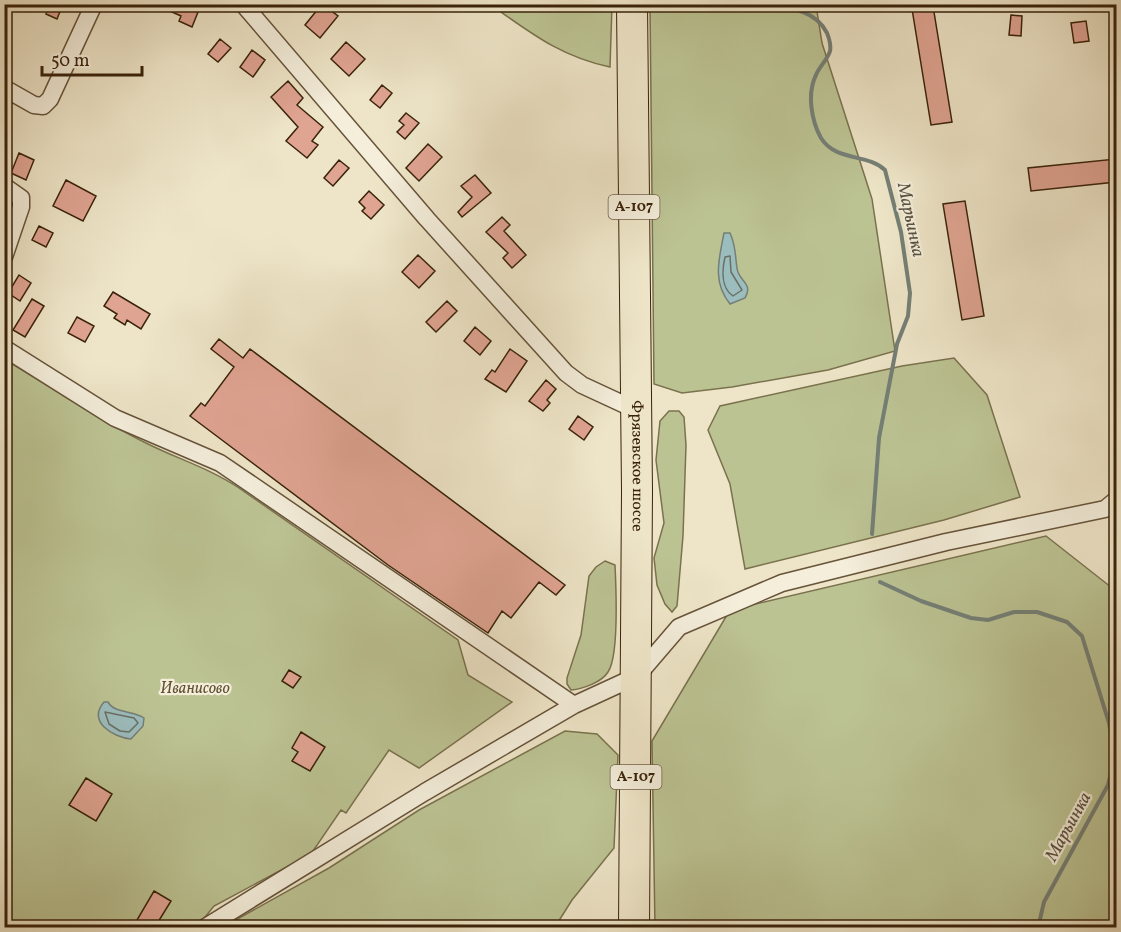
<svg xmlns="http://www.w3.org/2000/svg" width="1121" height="932" font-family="Vollkorn,serif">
	<rect width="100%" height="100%" fill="#eee5c8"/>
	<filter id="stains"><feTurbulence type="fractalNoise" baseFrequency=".00333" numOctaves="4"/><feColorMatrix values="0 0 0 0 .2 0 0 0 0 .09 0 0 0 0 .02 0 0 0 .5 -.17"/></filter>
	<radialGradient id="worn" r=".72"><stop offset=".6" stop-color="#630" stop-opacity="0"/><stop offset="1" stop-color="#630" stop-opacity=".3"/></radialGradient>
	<!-- green -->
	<path fill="#bcc393" stroke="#7a724e" stroke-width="1.5" d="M491,5H612L610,67C561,57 531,33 491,5Z
		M650,5H816L822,43L872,199L895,351L828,370L732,387L682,393L654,384Z
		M954,358L987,395L1020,497L944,520L745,569L730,484L708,430L720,406L902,366Z
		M4,359C52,387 98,420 148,444C178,459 211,469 239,488L458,640L468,675L512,702L419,768L389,750L346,813L341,810L311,854L214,906L201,922L192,927H5Z
		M669,411H679L684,417L686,445L683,536L677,606L672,612L665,604L657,585L654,558L664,523L656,460L660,421Z
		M1046,536L1116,591V927H655L652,741L730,610Z
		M605,561L615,565C616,586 619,656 608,672C602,682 583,689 571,690L567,684V678L581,635L589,576L596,567Z
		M565,731L597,734L618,755L614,848L572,900L555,927H223L329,868L419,810Z"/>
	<!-- water -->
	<path fill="#9cbdbe" stroke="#747f76" stroke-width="1.5" d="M724,233H730C736,246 735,255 737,268C738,281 754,283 745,298L730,304C712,282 719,259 724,233Z
		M104,702H108C115,714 133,710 144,718L143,726L131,739C113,737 87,722 104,702Z"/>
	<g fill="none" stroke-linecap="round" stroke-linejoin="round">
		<!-- shore -->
		<path stroke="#6a7064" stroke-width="1.5" d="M730,256L731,272L742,290L733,296C721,288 722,270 725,257Z
			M105,712L134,718L138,723L129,732L120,731L109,724Z"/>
		<!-- stream -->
		<path stroke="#747f76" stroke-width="4" d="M758,4C784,8 814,7 827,33C829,38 831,46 830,51C828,59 819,67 816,75C807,93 811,120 821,138C836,162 867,153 885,170L901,232L910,293L908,316L897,344L879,438L872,534
			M880,582L921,601L971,618L988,620L1014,612H1037L1067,622L1082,636L1109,723L1115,756L1108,785L1044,902L1038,928"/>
	</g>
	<!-- building -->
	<path fill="#e0a492" stroke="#39220a" stroke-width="1.5" d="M50,4H63L57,19L46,14Z
		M154,4H194L200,7L192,27L179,21L181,16Z
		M322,4L338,16L320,38L305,25Z
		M933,6L952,122L931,125L912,9Z
		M1011,15L1022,16L1021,36L1009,35Z
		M1086,21L1089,41L1074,43L1071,23Z
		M220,39L231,48L218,62L208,54Z
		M346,42L365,59L349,76L331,59Z
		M252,50L265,60L253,77L240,67Z
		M288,81L303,98L297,105L323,127L312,141L318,145L307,158L286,141L298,127L271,97Z
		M382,85L392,93L380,108L370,100Z
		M406,113L419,123L405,139L397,132L404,125L399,121Z
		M428,144L442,157L419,181L406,168Z
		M19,153L34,160L26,180L11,173Z
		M1116,159V182L1031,191L1028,168Z
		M339,160L349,168L333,186L324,178Z
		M475,175L491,193L462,217L458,212L472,197L461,186Z
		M66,180L96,196L83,221L53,206Z
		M369,191L384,205L371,219L362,211L365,208L359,202Z
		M965,201L984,316L962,320L943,204Z
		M502,217L510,225L504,231L526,255L512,268L503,258L508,253L486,232Z
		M39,226L53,233L46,247L32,240Z
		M418,255L435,271L419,288L402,272Z
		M19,275L31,283L20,301L8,293Z
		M113,292L150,314L141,329L127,320L125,325L114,318L117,314L104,306Z
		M32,299L44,306L25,337L13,330Z
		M447,301L457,311L436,332L426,322Z
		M77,317L94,326L85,342L68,333Z
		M475,327L491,341L480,355L464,341Z
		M219,339L243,358L250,349L565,585L556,595L539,582L511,618L502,611L488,633L388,565L190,416L201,403L205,406L234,367L211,349Z
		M510,349L527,361L506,392L485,379L492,370L495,372Z
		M546,380L556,389L547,400L550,403L543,411L529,401Z
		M578,416L593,427L584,440L569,429Z
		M289,670L301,677L293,688L282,681Z
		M301,732L325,747L310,771L292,761L298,752L292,748Z
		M86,778L112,794L96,821L69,805Z
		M154,891L171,901L155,927H149L137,920Z"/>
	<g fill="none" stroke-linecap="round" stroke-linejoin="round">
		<defs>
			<path id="street" d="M243,4L427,219L566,373L582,385L636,410
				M4,88L34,105L43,106L50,99L94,4
				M4,186L21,198V207L4,257
				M4,348L115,418L220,463L574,705
				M204,928L425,792L574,705L637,676L679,627L782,583L946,542L1105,509L1116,500"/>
			<g id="highway">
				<path id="s1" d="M632,4L637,491L634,928"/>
			</g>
		</defs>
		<!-- street casing -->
		<use href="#street" stroke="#66533a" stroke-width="19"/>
		<!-- highway casing -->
		<use href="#highway" stroke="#39220a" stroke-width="32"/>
		<!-- street -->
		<use href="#street" stroke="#f4eedb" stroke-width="16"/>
		<!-- highway -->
		<use href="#highway" stroke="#eee5c8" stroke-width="30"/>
	</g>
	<g text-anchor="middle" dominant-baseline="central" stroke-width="4.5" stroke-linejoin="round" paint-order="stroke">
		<!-- shield labels -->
		<g fill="#f4eedb" stroke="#715f49" stroke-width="1.5">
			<rect x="608.5" y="195" width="51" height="24" rx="4.5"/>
			<rect x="610.5" y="765" width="51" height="24" rx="4.5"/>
		</g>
		<g font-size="15" font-weight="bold" fill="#39220a">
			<text x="634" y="207">А-107</text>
			<text x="636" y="777">А-107</text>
		</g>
		<!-- street labels -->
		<g font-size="16" fill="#39220a" stroke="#f4eedb">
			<text stroke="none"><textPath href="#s1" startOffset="462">Фрязевское шоссе</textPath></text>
		</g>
		<!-- park labels -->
		<g font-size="16" font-style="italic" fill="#605233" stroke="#f4eedb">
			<text x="195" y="689">Иванисово</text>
		</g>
		<!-- water labels -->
		<g font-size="18" font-style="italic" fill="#575040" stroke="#f4eedb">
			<text transform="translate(910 220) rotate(78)">Марьинка</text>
			<text transform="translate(1069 827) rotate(-61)">Марьинка</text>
		</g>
	</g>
	<!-- margin -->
	<rect width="1121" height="932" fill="none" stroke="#eee5c8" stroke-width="24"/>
	<rect x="6" y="6" width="1109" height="920" fill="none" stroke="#39220a" stroke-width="3"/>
	<rect x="12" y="12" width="1097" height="908" fill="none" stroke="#39220a" stroke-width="1.5"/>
	<!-- scale -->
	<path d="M42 66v9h100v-9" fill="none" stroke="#39220a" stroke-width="3"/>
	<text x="51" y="66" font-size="18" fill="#39220a" stroke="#f4eedb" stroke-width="4.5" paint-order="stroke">50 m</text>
	<rect width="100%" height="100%" filter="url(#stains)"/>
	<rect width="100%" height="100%" fill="url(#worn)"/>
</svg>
